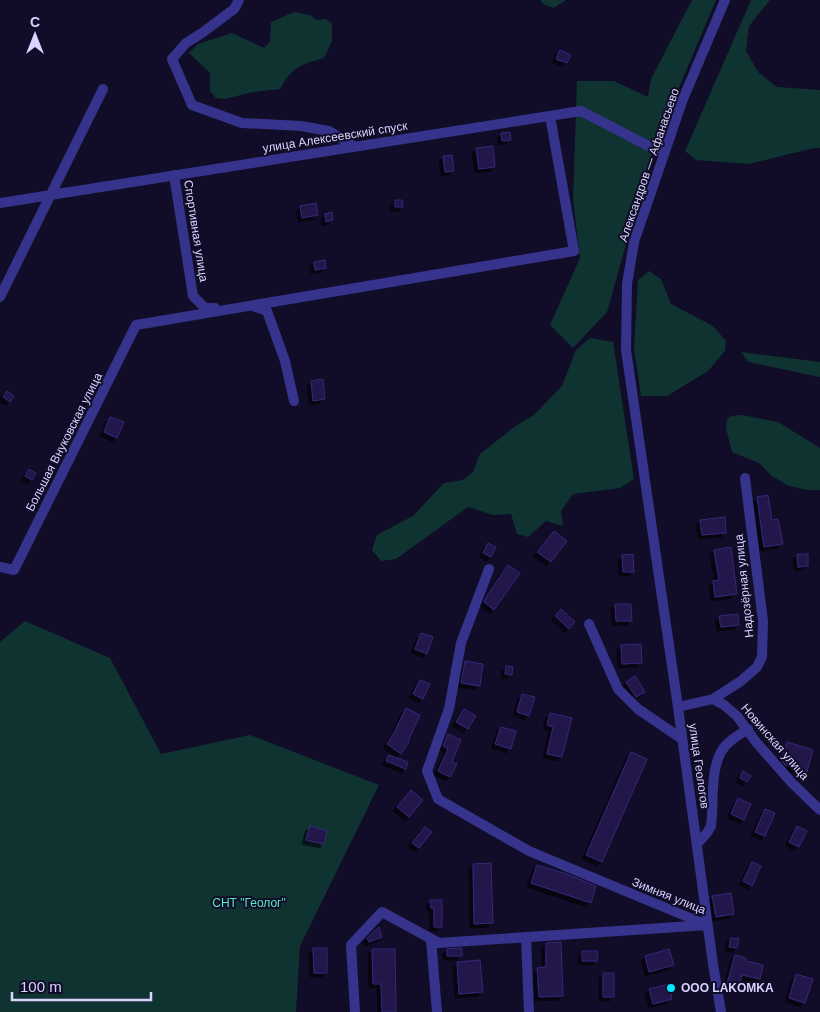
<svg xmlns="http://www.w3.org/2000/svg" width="820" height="1012" font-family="Arial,sans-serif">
	<defs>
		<filter id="shadow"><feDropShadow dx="-4" dy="4" stdDeviation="0" flood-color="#0009"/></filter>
	</defs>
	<rect width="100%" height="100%" fill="#110d28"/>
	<!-- green -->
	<path fill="#0f3331" d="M540,0H566L554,8L543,4Z
		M692,0H716L653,149L607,312L573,348L550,325L580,258L573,199L577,81H614L648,97L651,79Z
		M751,0H770L749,26L746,51L758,72L777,87L820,90V148H814L749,164L696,160L685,151Z
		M294,12L310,15L317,20L325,19L332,23V41L324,58C300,65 293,66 280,89L253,92L225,99L216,98L210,91V73L189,53L198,44L232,33L264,48L270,42L271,22Z
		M649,271L661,279L671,304L713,326L726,341L725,351L708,371L667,396H641L634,348L638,280Z
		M590,338L613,342L634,479L620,488L573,494L561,511L563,526L546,521L528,537L517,534L511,514L493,515L468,507L396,559L381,561L372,550L377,535L413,516L444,483L463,480L473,472L480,454L514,427L534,415L562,386L576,350Z
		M741,352L820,362V377L748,362Z
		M742,415L778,422L820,448V490H808L789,486L772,476L759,463L732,452L726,428L727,419L731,416Z
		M25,621L110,658L161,754L250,735L379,785L300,946L296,1012H0V642Z"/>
	<!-- building -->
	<path fill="#21174b" stroke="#362779" filter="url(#shadow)" d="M560,50L571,55L567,63L556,59Z
		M510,132L511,140L502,141L501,133Z
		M493,146L495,167L479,169L476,148Z
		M452,155L454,171L445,172L443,156Z
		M395,200H402L403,207H395Z
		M316,203L318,215L302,218L300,206Z
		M332,212L333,220L326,222L325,214Z
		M325,260L326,268L315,270L314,262Z
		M323,379L325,399L313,401L311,381Z
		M7,391L14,396L10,402L3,397Z
		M110,417L124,422L117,438L104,432Z
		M29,469L36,473L32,480L25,476Z
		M768,495L772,520L778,519L783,544L764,547L757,497Z
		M725,517L726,533L702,535L700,520Z
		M554,531L567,541L551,562L537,552Z
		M488,543L496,547L491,557L483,553Z
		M731,547L737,594L715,597L713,581L719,580L714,550Z
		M633,554L634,572H623L622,555Z
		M797,554H808V566L798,567Z
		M508,565L520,573L494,610L484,602L486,597Z
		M615,604H631L632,621H616Z
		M561,609L575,622L569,629L555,616Z
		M738,614L739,625L721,627L719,616Z
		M421,633L433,637L427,654L415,649Z
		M641,644L642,663L622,664L621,645Z
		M465,661L483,664L480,686L461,683Z
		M506,666L513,667L512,675L505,674Z
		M635,676L645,692L636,697L626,682Z
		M420,680L430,684L423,699L413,694Z
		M522,694L535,697L529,716L517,712Z
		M406,708L420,715L408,741L409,742L401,754L387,744L395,731Z
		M464,709L476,716L468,729L456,722Z
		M550,713L572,718L562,757L547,754L553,727L547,725Z
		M501,727L516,731L511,749L495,744Z
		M448,734L461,740L452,762L457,764L450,777L438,771L448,749L443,746Z
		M787,742L813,750L807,772L785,765L781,760Z
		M631,752L647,759L602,862L586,855Z
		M389,755L408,762L406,769L386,761Z
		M743,771L751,776L747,782L740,778Z
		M411,790L423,800L409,817L397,807Z
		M738,798L751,804L744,820L731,814Z
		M765,809L775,813L765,836L755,832Z
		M310,826L327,831L324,844L306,840Z
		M797,826L807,831L799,847L789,842Z
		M425,827L432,832L419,848L412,843Z
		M752,862L761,866L752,886L743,881Z
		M491,863L493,923L474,924L473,864Z
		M537,865L567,874L596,886L591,903L531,883Z
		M731,893L734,914L716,917L712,896Z
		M430,900H442V927H434V908H431Z
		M379,927L382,937L369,942L367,938Z
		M731,938L739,939L737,948L729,947Z
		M561,942L563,996L539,997L537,968L546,967V943Z
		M313,948H327V973H314Z
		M462,948V956H447V949Z
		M372,949H395L396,1012H382L381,984H373Z
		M669,949L674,965L649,972L645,956Z
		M582,951H598L597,961H582Z
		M735,955L746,958V961L763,965L760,979L742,975L738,990L726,987Z
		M480,960L483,992L459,994L457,962Z
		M603,973H614V997H603Z
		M796,974L813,979L805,1003L789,998Z
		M669,984L672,999L653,1004L649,989Z"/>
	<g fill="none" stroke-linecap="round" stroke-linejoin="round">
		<!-- minor -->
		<path stroke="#35338c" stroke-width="10" d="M239,0L234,9L202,33L186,43L172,59L192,105L242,123L301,126L329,131L355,147
			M174,175L193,296L205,308H215
			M0,203L581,111L664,154
			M0,297L103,89
			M253,306L267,311L285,361L294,401
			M0,567L14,570L136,325L574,251L550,116
			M589,624L618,689L638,709L682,739
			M713,699L741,681L757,667L762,657L763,621L745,478
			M678,707L713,699L724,705L737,716L756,742L792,783L820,810
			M697,844L707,833L711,826C714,804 710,772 721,752C727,741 739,735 748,729
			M526,937L529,1012
			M431,939L437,1012
			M355,1012L351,945L382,912L439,943L707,925L529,851L438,799L427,771L449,709L461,643L489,569
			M721,1012L713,964L678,707L626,350L627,284L634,242L683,99L725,0"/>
	</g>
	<!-- markers -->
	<circle fill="#00e9ff" stroke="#110d28" stroke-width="2" cx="671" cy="988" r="5"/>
	<g text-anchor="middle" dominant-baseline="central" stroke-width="4" stroke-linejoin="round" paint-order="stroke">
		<!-- street labels -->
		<g font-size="12" fill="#d8d4ff" stroke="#110d28">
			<text transform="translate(335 137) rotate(-9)">улица Алексеевский спуск</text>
			<text transform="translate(649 165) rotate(-71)">Александров — Афанасьево</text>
			<text transform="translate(196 231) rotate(81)">Спортивная улица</text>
			<text transform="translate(64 442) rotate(-63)">Большая Внуковская улица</text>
			<text transform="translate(744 586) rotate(-96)">Надозёрная улица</text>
			<text transform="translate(775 742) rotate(49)">Новинская улица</text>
			<text transform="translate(699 766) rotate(82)">улица Геологов</text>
			<text transform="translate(669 896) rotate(22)">Зимняя улица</text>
		</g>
		<!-- park labels -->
		<g font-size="12" fill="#53ecc4" stroke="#110d28">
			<text x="249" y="903">СНТ "Геолог"</text>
		</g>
		<!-- poi labels -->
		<g font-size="12" font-weight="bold" fill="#d8d4ff" stroke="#110d28" text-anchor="start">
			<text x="681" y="988">OOO LAKOMKA</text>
		</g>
	</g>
	<!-- north arrow -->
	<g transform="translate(35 35)" stroke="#110d28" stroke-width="4" paint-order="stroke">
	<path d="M0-4L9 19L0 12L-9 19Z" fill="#d8d4ff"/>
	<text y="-8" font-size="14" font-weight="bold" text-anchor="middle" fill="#d8d4ff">С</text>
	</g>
	<!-- scale -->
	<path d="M12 992v8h139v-8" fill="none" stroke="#d8d4ff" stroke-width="2.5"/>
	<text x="20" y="992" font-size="15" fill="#d8d4ff" stroke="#110d28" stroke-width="4" paint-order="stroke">100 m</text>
</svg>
